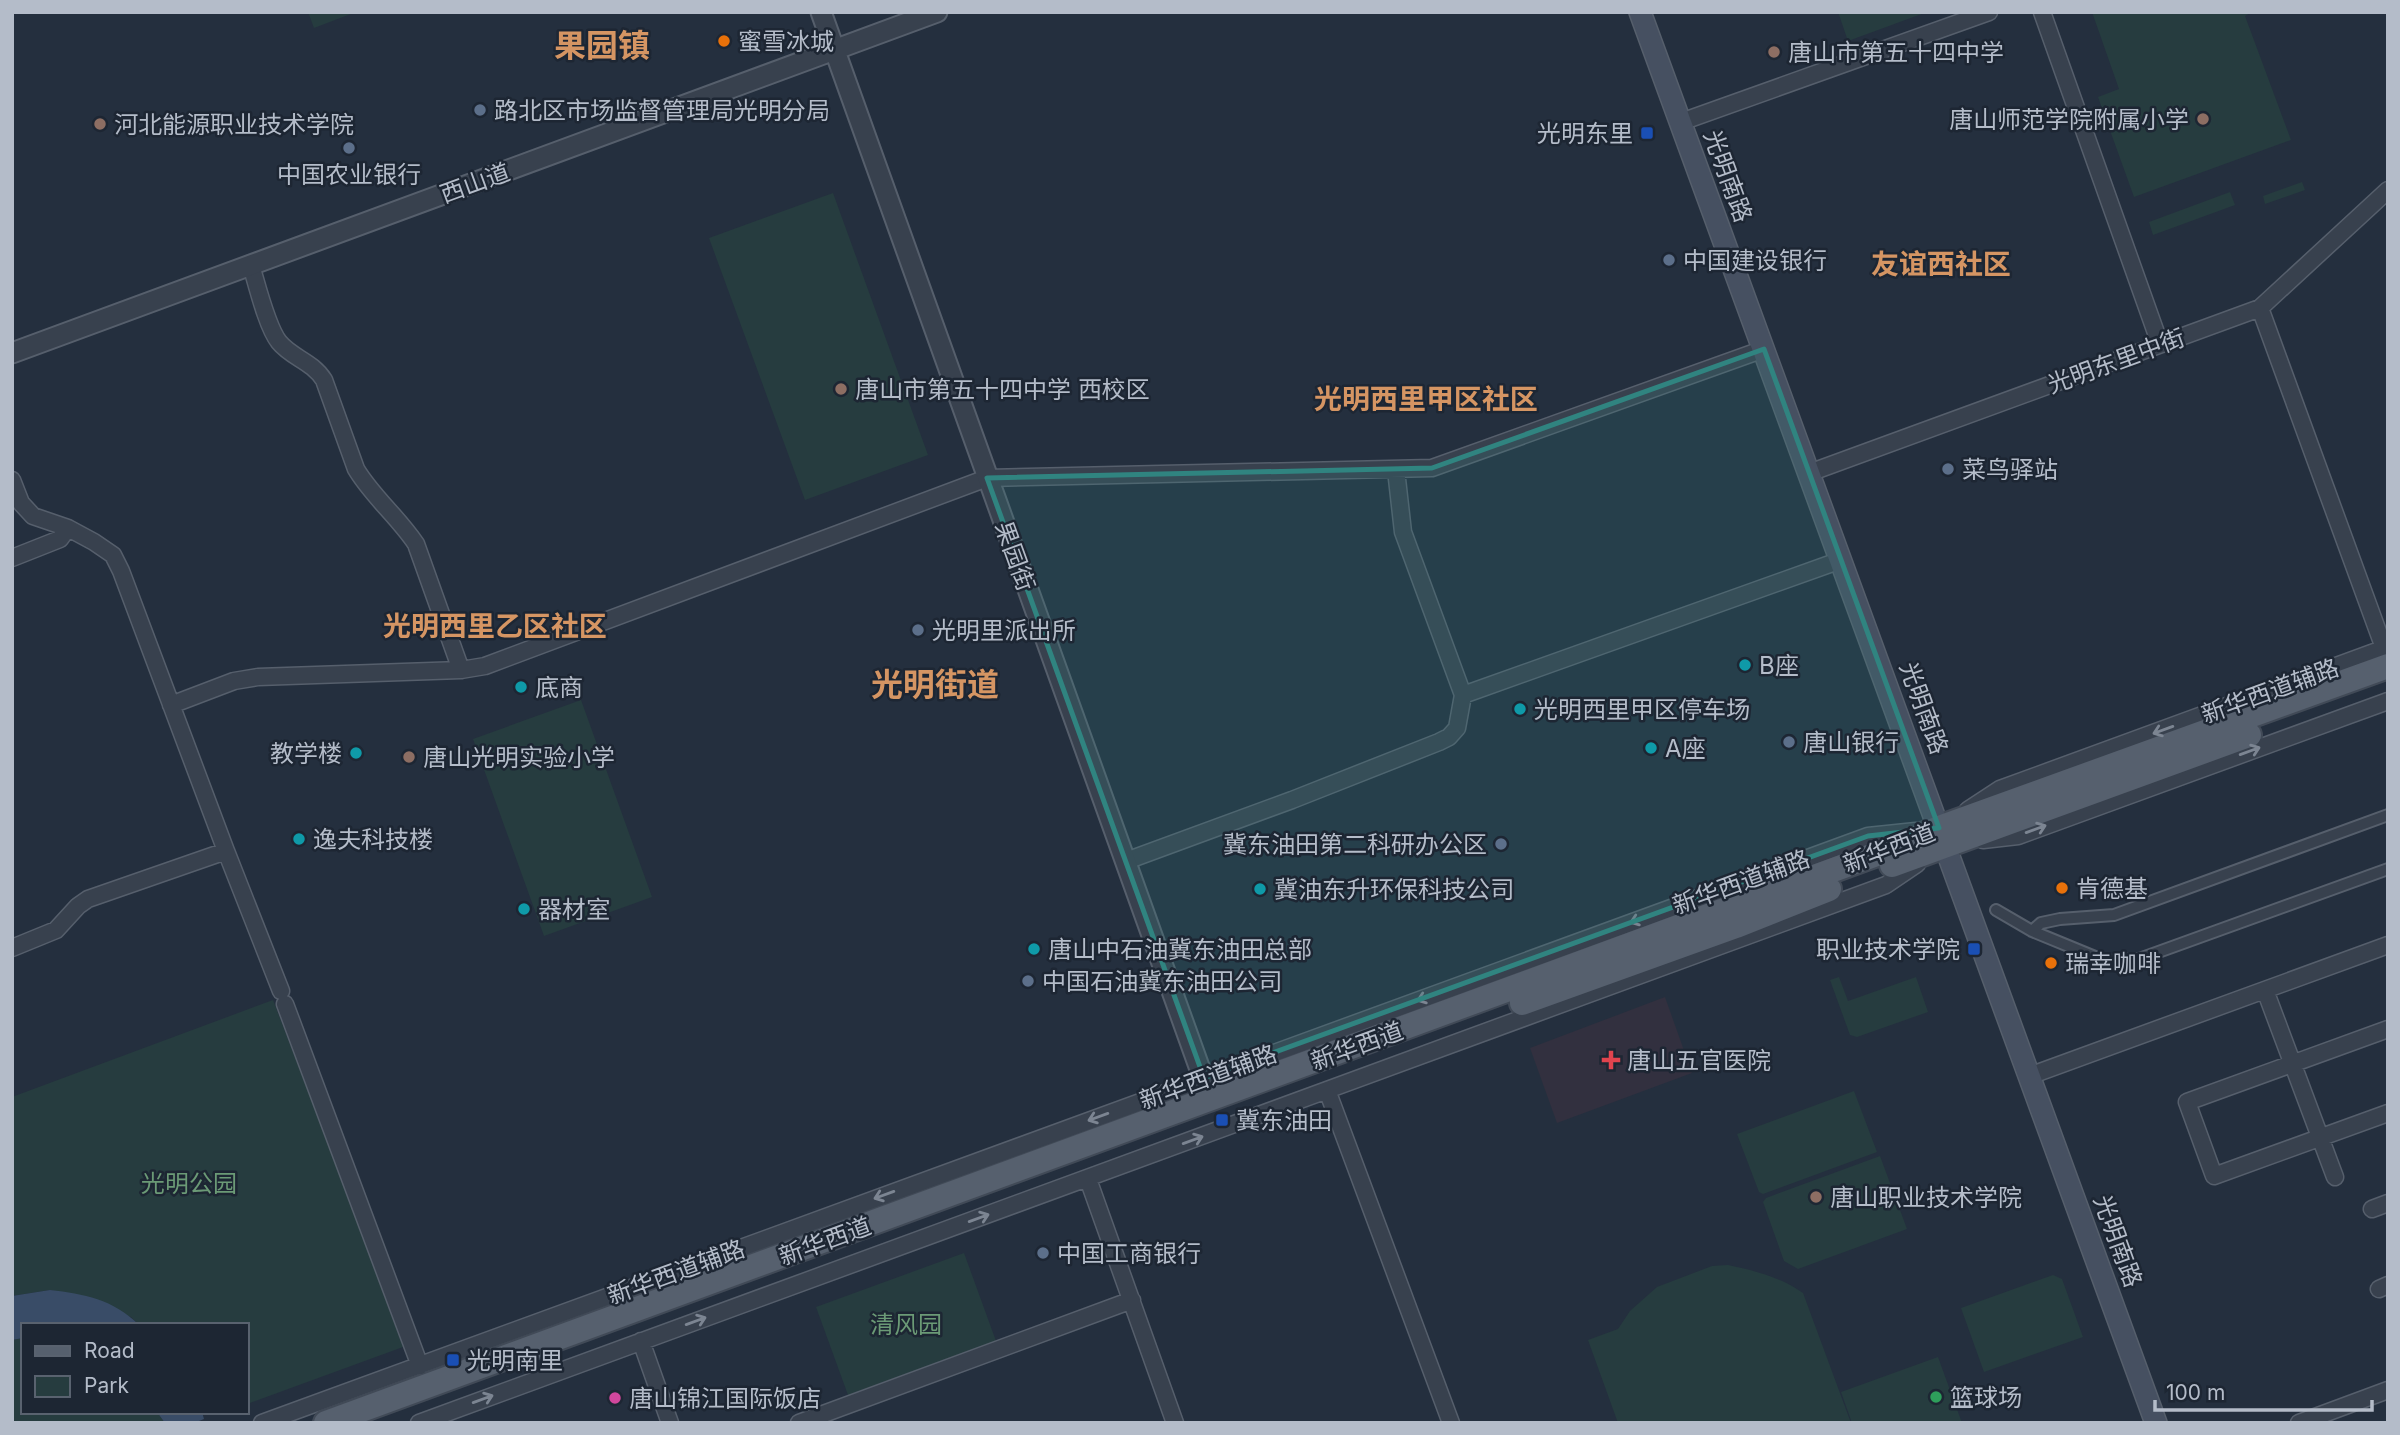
<svg xmlns="http://www.w3.org/2000/svg" width="2400" height="1435" font-family="Inter,'Noto Sans SC',sans-serif">
	<rect width="100%" height="100%" fill="#242f3e"/>
	<!-- medical -->
	<path fill="#32303f" d="M1665,997L1692,1073L1557,1123L1530,1048Z"/>
	<!-- green -->
	<path fill="#263c3f" d="M308,12H356L314,28Z
		M1838,12H1927L1848,41Z
		M2092,12H2252L2245,16L2291,140L2134,197L2098,97L2119,89Z
		M2302,182L2305,190L2265,204L2263,196Z
		M2230,192L2235,205L2153,235L2149,222Z
		M833,193L928,455L805,500L709,238Z
		M581,700L652,897L544,936L473,739Z
		M1839,977L1848,1001L1916,977L1928,1012L1857,1037L1850,1035L1830,980Z
		M273,1000L346,1190L403,1347L247,1404V1325H139L131,1317L50,1290L12,1296V1097Z
		M1854,1091L1877,1152L1763,1194L1759,1192L1737,1134Z
		M1880,1156L1907,1229L1798,1269L1784,1261L1763,1202L1766,1198Z
		M964,1253L996,1341L848,1395L816,1307Z
		M1728,1265C1756,1271 1780,1277 1803,1293L1851,1423H1618L1588,1340L1618,1329L1630,1311L1657,1287L1712,1266Z
		M2053,1275L2062,1279L2083,1337L1984,1372L1961,1308Z
		M23,1338V1412H157L165,1423H12V1340Z
		M1938,1357L1962,1423H1852L1841,1392Z"/>
	<!-- water -->
	<path fill="#394c67" d="M50,1290C84,1294 113,1299 139,1325H23V1338L12,1340V1296Z
		M157,1412H202L204,1419L194,1423H165Z"/>
	<g fill="none" stroke-linecap="round" stroke-linejoin="round">
		<defs>
			<path id="pedestrian" d="M1996,910L2032,931L2105,961L2139,959L2388,869
				M2032,931L2041,923L2060,919L2114,915L2388,815"/>
			<path id="minor" d="M2042,12L2160,344
				M1681,122L1989,12
				M251,265C257,285 267,327 279,342C292,358 312,361 324,380L356,469C372,496 398,517 416,544L461,670
				M2260,308L2384,648
				M1809,473L2260,308L2388,190
				M12,480L21,503L33,516L68,528L94,542L113,555L121,571L226,851L88,899L78,906L56,930L12,948
				M12,558L60,539L68,528
				M1463,695L1841,560
				M171,705L234,681L258,677L461,670L485,666L987,478L1432,468L1764,349
				M1968,810L2000,789L2388,647
				M1983,840L2018,836L2388,701
				M226,851L281,991
				M1126,861L1292,800L1439,742L1449,737L1457,728L1463,695L1403,532L1396,470
				M2265,990L2335,1177
				M285,1004L420,1366
				M2388,1029L2187,1102L2214,1176L2388,1113
				M2029,1076L2388,945
				M1327,1090L1451,1423
				M1088,1179L1175,1423
				M2372,1209L2388,1203
				M2379,1289L2388,1285
				M641,1341L670,1423
				M262,1423L1868,836L1916,831
				M419,1423L1886,885L1917,864
				M799,1423L1132,1300
				M2299,1423L2388,1390"/>
			<path id="tertiary" d="M821,12L1211,1100
				M12,353L937,12"/>
			<path id="secondary" d="M1640,12L2156,1423"/>
			<path id="primary" d="M1892,865L2249,735
				M1522,1003L1736,926L1829,889
				M326,1423L1874,855L1939,828L2388,666"/>
		</defs>
		<!-- pedestrian casing -->
		<use href="#pedestrian" stroke="#565f6c" stroke-width="14"/>
		<!-- minor casing -->
		<use href="#minor" stroke="#565f6c" stroke-width="19"/>
		<!-- tertiary casing -->
		<use href="#tertiary" stroke="#565f6c" stroke-width="23"/>
		<!-- secondary casing -->
		<use href="#secondary" stroke="#565f6c" stroke-width="24"/>
		<!-- primary casing -->
		<use href="#primary" stroke="#414a57" stroke-width="28"/>
		<!-- pedestrian -->
		<use href="#pedestrian" stroke="#38414e" stroke-width="10"/>
		<!-- minor -->
		<use href="#minor" stroke="#38414e" stroke-width="16"/>
		<!-- tertiary -->
		<use href="#tertiary" stroke="#38414e" stroke-width="19"/>
		<!-- secondary -->
		<use href="#secondary" stroke="#465061" stroke-width="21"/>
		<!-- primary -->
		<use href="#primary" stroke="#56606e" stroke-width="24"/>
	</g>
	<!-- one-way arrows -->
	<defs><path id="oneway-shaft" d="M-6 0H5M1.5-3L5.5 0L1.5 3" fill="none" stroke-width="1.6" stroke-linecap="round" stroke-linejoin="round" transform="scale(1.75)"/></defs>
	<g stroke="#7c8592">
		<use href="#oneway-shaft" transform="translate(2163 730) rotate(160)"/>
		<use href="#oneway-shaft" transform="translate(2250 751) rotate(-20)"/>
		<use href="#oneway-shaft" transform="translate(2036 829) rotate(-20)"/>
		<use href="#oneway-shaft" transform="translate(1640 919) rotate(160)"/>
		<use href="#oneway-shaft" transform="translate(1427 997) rotate(160)"/>
		<use href="#oneway-shaft" transform="translate(1098 1117) rotate(160)"/>
		<use href="#oneway-shaft" transform="translate(1193 1140) rotate(-20)"/>
		<use href="#oneway-shaft" transform="translate(884 1195) rotate(160)"/>
		<use href="#oneway-shaft" transform="translate(979 1218) rotate(-20)"/>
		<use href="#oneway-shaft" transform="translate(696 1321) rotate(-20)"/>
		<use href="#oneway-shaft" transform="translate(483 1399) rotate(-20)"/>
	</g>
	<!-- marked area -->
	<path fill="#308480" fill-opacity="0.2" stroke="#308480" stroke-width="5" stroke-linejoin="round" d="M1764,349L1939,828L1868,836L1204,1078L987,478L1432,468Z"/>
	<!-- markers -->
	<g fill="#e8710a" stroke="#1d2633" stroke-width="2.5">
		<circle cx="724" cy="41" r="7"/>
		<circle cx="2062" cy="888" r="7"/>
		<circle cx="2051" cy="963" r="7"/>
	</g>
	<g fill="#8d6e63" stroke="#1d2633" stroke-width="2.5">
		<circle cx="1774" cy="52" r="7"/>
		<circle cx="2203" cy="119" r="7"/>
		<circle cx="100" cy="124" r="7"/>
		<circle cx="841" cy="389" r="7"/>
		<circle cx="409" cy="757" r="7"/>
		<circle cx="1816" cy="1197" r="7"/>
	</g>
	<g fill="#5c6f8a" stroke="#1d2633" stroke-width="2.5">
		<circle cx="480" cy="110" r="7"/>
		<circle cx="349" cy="148" r="7"/>
		<circle cx="1669" cy="260" r="7"/>
		<circle cx="1948" cy="469" r="7"/>
		<circle cx="918" cy="630" r="7"/>
		<circle cx="1789" cy="742" r="7"/>
		<circle cx="1501" cy="844" r="7"/>
		<circle cx="1028" cy="981" r="7"/>
		<circle cx="1043" cy="1253" r="7"/>
	</g>
	<g fill="#1a4fb4" stroke="#1d2633" stroke-width="2.5">
		<rect x="1640" y="126" width="14" height="14" rx="3.5"/>
		<rect x="1967" y="942" width="14" height="14" rx="3.5"/>
		<rect x="1215" y="1113" width="14" height="14" rx="3.5"/>
		<rect x="446" y="1353" width="14" height="14" rx="3.5"/>
	</g>
	<g fill="#0f9aa8" stroke="#1d2633" stroke-width="2.5">
		<circle cx="1745" cy="665" r="7"/>
		<circle cx="521" cy="687" r="7"/>
		<circle cx="1520" cy="709" r="7"/>
		<circle cx="1651" cy="748" r="7"/>
		<circle cx="356" cy="753" r="7"/>
		<circle cx="299" cy="839" r="7"/>
		<circle cx="1260" cy="889" r="7"/>
		<circle cx="524" cy="909" r="7"/>
		<circle cx="1034" cy="949" r="7"/>
	</g>
	<path fill="#e0444e" stroke="#1d2633" stroke-width="2.5" d="M1607.5 1049.5h7v7h7v7h-7v7h-7v-7h-7v-7h7z"/>
	<circle fill="#2e9e5b" stroke="#1d2633" stroke-width="2.5" cx="1936" cy="1397" r="7"/>
	<circle fill="#d1479c" stroke="#1d2633" stroke-width="2.5" cx="615" cy="1398" r="7"/>
	<g text-anchor="middle" dominant-baseline="central" stroke-width="5" stroke-linejoin="round" paint-order="stroke">
		<!-- poi labels -->
		<g font-size="24" fill="#b4bcc9" stroke="#1d2633" text-anchor="start">
			<text x="738" y="41">蜜雪冰城</text>
			<text x="1788" y="52">唐山市第五十四中学</text>
			<text x="494" y="110">路北区市场监督管理局光明分局</text>
			<text x="2189" y="119" text-anchor="end">唐山师范学院附属小学</text>
			<text x="114" y="124">河北能源职业技术学院</text>
			<text x="1633" y="133" text-anchor="end">光明东里</text>
			<text x="349" y="174" text-anchor="middle">中国农业银行</text>
			<text x="1683" y="260">中国建设银行</text>
			<text x="855" y="389">唐山市第五十四中学 西校区</text>
			<text x="1962" y="469">菜鸟驿站</text>
			<text x="932" y="630">光明里派出所</text>
			<text x="1759" y="665">B座</text>
			<text x="535" y="687">底商</text>
			<text x="1534" y="709">光明西里甲区停车场</text>
			<text x="1803" y="742">唐山银行</text>
			<text x="1665" y="748">A座</text>
			<text x="342" y="753" text-anchor="end">教学楼</text>
			<text x="423" y="757">唐山光明实验小学</text>
			<text x="313" y="839">逸夫科技楼</text>
			<text x="1487" y="844" text-anchor="end">冀东油田第二科研办公区</text>
			<text x="2076" y="888">肯德基</text>
			<text x="1274" y="889">冀油东升环保科技公司</text>
			<text x="538" y="909">器材室</text>
			<text x="1048" y="949">唐山中石油冀东油田总部</text>
			<text x="1960" y="949" text-anchor="end">职业技术学院</text>
			<text x="2065" y="963">瑞幸咖啡</text>
			<text x="1042" y="981">中国石油冀东油田公司</text>
			<text x="1627" y="1060">唐山五官医院</text>
			<text x="1236" y="1120">冀东油田</text>
			<text x="1830" y="1197">唐山职业技术学院</text>
			<text x="1057" y="1253">中国工商银行</text>
			<text x="467" y="1360">光明南里</text>
			<text x="1950" y="1397">篮球场</text>
			<text x="629" y="1398">唐山锦江国际饭店</text>
		</g>
		<!-- street labels -->
		<g font-size="24" fill="#b4bcc9" stroke="#1d2633">
			<text transform="translate(1728 176) rotate(70)">光明南路</text>
			<text transform="translate(475 183) rotate(-20)">西山道</text>
			<text transform="translate(2116 361) rotate(-20)">光明东里中街</text>
			<text transform="translate(1015 556) rotate(70)">果园街</text>
			<text transform="translate(2270 691) rotate(-20)">新华西道辅路</text>
			<text transform="translate(1924 708) rotate(70)">光明南路</text>
			<text transform="translate(1889 848) rotate(-21)">新华西道</text>
			<text transform="translate(1741 882) rotate(-20)">新华西道辅路</text>
			<text transform="translate(1357 1046) rotate(-20)">新华西道</text>
			<text transform="translate(1208 1077) rotate(-20)">新华西道辅路</text>
			<text transform="translate(825 1241) rotate(-20)">新华西道</text>
			<text transform="translate(2118 1241) rotate(70)">光明南路</text>
			<text transform="translate(676 1272) rotate(-20)">新华西道辅路</text>
		</g>
		<!-- park labels -->
		<g font-size="24" fill="#6b9a76" stroke="#1d2633">
			<text x="189" y="1183">光明公园</text>
			<text x="906" y="1324">清风园</text>
		</g>
		<!-- quarter labels -->
		<g font-size="28" font-weight="bold" fill="#d59563" stroke="#1d2633">
			<text x="1941" y="264">友谊西社区</text>
			<text x="1426" y="399">光明西里甲区社区</text>
			<text x="495" y="626">光明西里乙区社区</text>
		</g>
		<!-- district labels -->
		<g font-size="32" font-weight="bold" fill="#d59563" stroke="#1d2633">
			<text x="602" y="45">果园镇</text>
			<text x="935" y="684">光明街道</text>
		</g>
	</g>
	<!-- border -->
	<rect width="2400" height="1435" fill="none" stroke="#b4bcc9" stroke-width="28"/>
	<!-- legend -->
	<rect x="21" y="1323" width="228" height="91" fill="#1d2633" stroke="#59626f" stroke-width="2"/>
	<rect x="35" y="1346" width="35" height="10" fill="#56606e" stroke="#59626f" stroke-width="2"/>
	<text x="84" y="1358" font-size="21" fill="#b4bcc9">Road</text>
	<rect x="35" y="1376" width="35" height="21" fill="#263c3f" stroke="#59626f" stroke-width="2"/>
	<text x="84" y="1393" font-size="21" fill="#b4bcc9">Park</text>
	<!-- scale -->
	<path d="M2155 1400v10h217v-10" fill="none" stroke="#b4bcc9" stroke-width="3.5"/>
	<text x="2166" y="1400" font-size="21" fill="#b4bcc9" stroke="#1d2633" stroke-width="5" paint-order="stroke">100 m</text>
</svg>
